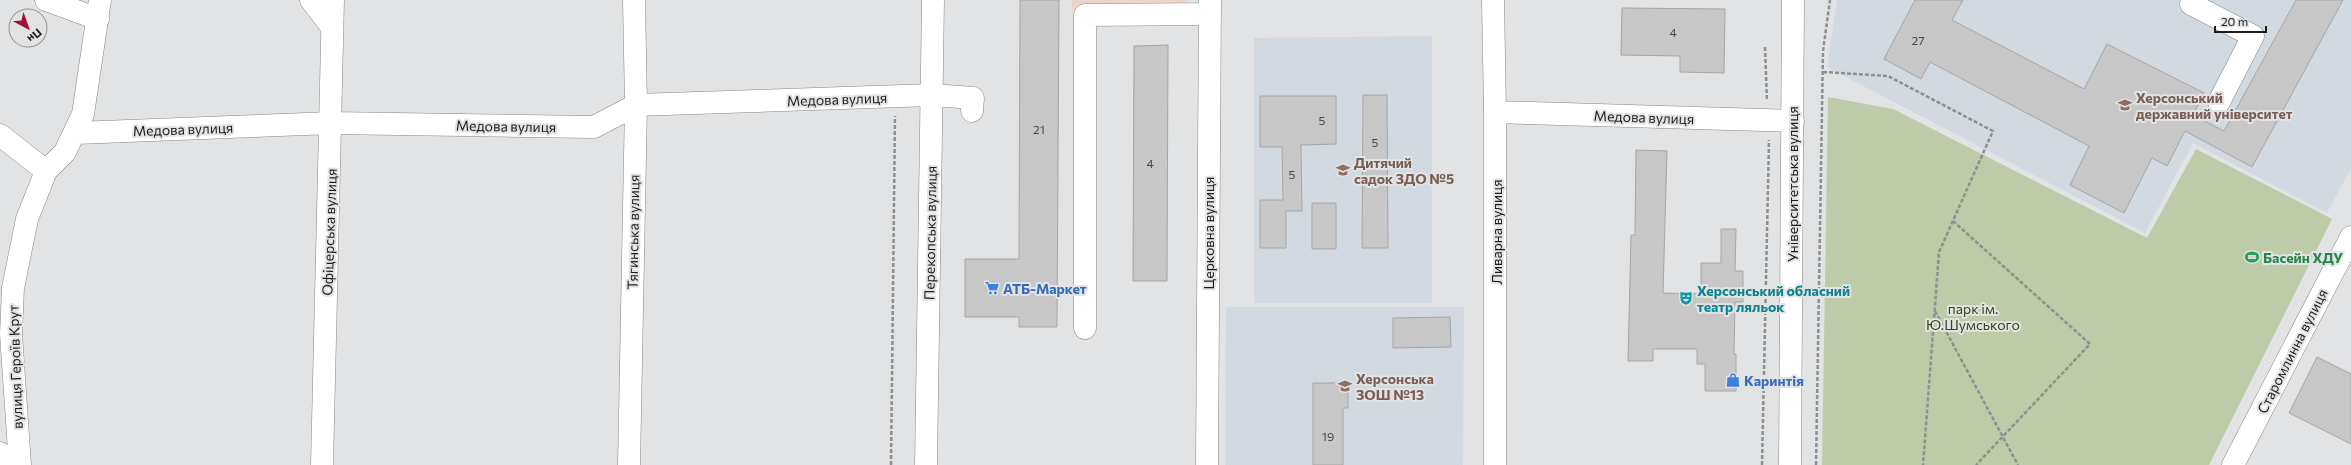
<svg xmlns="http://www.w3.org/2000/svg" width="2351" height="465" font-family="Commissioner,sans-serif">
	<rect width="100%" height="100%" fill="#e2e3e4"/>
	<!-- built -->
	<path fill="#d3d9e0" d="M1837,0H2351V168L2327,213L2193,143L2145,233L1827,67Z
		M1432,36V303H1254V38Z
		M1226,307H1464L1463,465H1225Z"/>
	<!-- industrial -->
	<path fill="#ecd3cb" d="M1072,0H1187V10H1072Z"/>
	<!-- green -->
	<path fill="#becba8" d="M1828,97L1893,109L2147,238L2196,149L2332,219L2209,465H1822Z"/>
	<!-- building -->
	<path fill="#c7c7c8" stroke="#a5a5a6" d="M1020,0H1059L1057,327H1019V317H965V259H1019Z
		M1915,0H1963L1952,20L2084,89L2107,44L2204,93L2193,115L2224,131L2296,0H2343L2252,167L2185,131L2167,166L2152,158L2124,213L2070,185L2089,146L1930,62L1921,79L1884,59Z
		M1622,8L1725,9L1724,73L1680,72V56L1621,55Z
		M1168,45L1167,281H1133L1134,46Z
		M1363,95H1387L1388,248H1362Z
		M1260,96H1336V144L1301,145L1302,211H1286V248H1260V200H1283L1282,147H1260Z
		M1636,150L1667,151L1663,293L1701,294V263H1721V229H1736L1735,271H1743V302H1735L1734,354H1736V391H1705V364H1697V349H1653V361H1628L1631,235H1635Z
		M1312,203H1336V249H1312Z
		M1450,317L1451,347L1393,348V318Z
		M2317,357L2351,374V444L2289,413Z
		M1313,383H1348V408H1343V465H1313Z"/>
	<g fill="none" stroke-linecap="round" stroke-linejoin="round">
		<defs>
			<path id="minor" d="M46,0L98,19
				M311,0L331,26
				M1493,0L1495,112V465
				M2193,0L2191,4L2253,36L2219,102
				M1495,112L1793,121
				M76,133L332,123L594,127L636,105L932,95L973,98L972,111
				M0,135L46,171
				M1085,328V15L1210,14
				M0,453L14,465
				M20,465L11,334L13,288L27,219L46,171L65,152L83,114L100,0
				M322,465L333,0
				M629,465L636,105L634,0
				M1207,465L1210,0
				M1790,465L1793,0
				M2233,465L2351,237"/>
			<path id="major" d="M926,465L933,0"/>
		</defs>
		<!-- minor casing -->
		<use href="#minor" stroke="#868788" stroke-width="23"/>
		<!-- major casing -->
		<use href="#major" stroke="#868788" stroke-width="23"/>
		<!-- path -->
		<path stroke="#8f9091" stroke-width="2.5" stroke-dasharray="4 2" stroke-linecap="butt" d="M1765,47L1767,101
			M1823,72L1888,76L1993,131L1939,252L1923,465
			M1953,221L2090,344L1976,465
			M1935,311L2018,465
			M891,465L895,116
			M1762,465L1769,140
			M1816,465L1823,51L1830,0"/>
		<!-- minor -->
		<use href="#minor" stroke="#fff" stroke-width="22"/>
		<!-- major -->
		<use href="#major" stroke="#fff" stroke-width="22"/>
	</g>
	<!-- icons -->
	<defs>
		<symbol id="university-bare" viewBox="-9 -9 18 18"><path d="M0-5L7-2L0 1L-7-2ZM-4 1L0 2.5L4 1V4Q0 6-4 4Z" fill="#8d6e63" stroke="#e2e3e4" stroke-width="2.5" paint-order="stroke"/></symbol>
		<symbol id="school-bare" viewBox="-9 -9 18 18"><path d="M0-5L7-2L0 1L-7-2ZM-4 1L0 2.5L4 1V4Q0 6-4 4Z" fill="#8d6e63" stroke="#e2e3e4" stroke-width="2.5" paint-order="stroke"/></symbol>
		<symbol id="stadium-bare" viewBox="-9 -9 18 18"><path d="M0-5a6.5 5 0 1 0 0 10a6.5 5 0 1 0 0-10ZM-3.5-1.8h7v3.6h-7Z" fill="#2e9e5b" stroke="#e2e3e4" stroke-width="2.5" paint-order="stroke"/></symbol>
		<symbol id="supermarket-bare" viewBox="-9 -9 18 18"><path d="M-6-5.5h2.5l.6 2H6L4.5 2H-2.5L-4.4-4H-6ZM-1.5 3.2a1.3 1.3 0 1 0 .1 0ZM3 3.2a1.3 1.3 0 1 0 .1 0Z" fill="#3f7fe0" stroke="#e2e3e4" stroke-width="2.5" paint-order="stroke"/></symbol>
		<symbol id="theatre-bare" viewBox="-9 -9 18 18"><path d="M-5-5.5Q0-4 5-5.5V0Q5 5 0 6Q-5 5-5 0ZM-3.3-2.5H-1v1.5H-3.3ZM1-2.5H3.3v1.5H1ZM-2.8 1Q0 5.5 2.8 1Z" fill="#0f9aa8" stroke="#e2e3e4" stroke-width="2.5" paint-order="stroke"/></symbol>
		<symbol id="shop-bare" viewBox="-9 -9 18 18"><path d="M-5-2.5h2.3a2.7 3.5 0 0 1 5.4 0H5L5.5 6h-11ZM-1.5-2.5h3a1.5 2.3 0 0 0-3 0Z" fill="#3f7fe0" stroke="#e2e3e4" stroke-width="2.5" paint-order="stroke"/></symbol>
	</defs>
	<g fill-rule="evenodd">
		<use href="#university-bare" x="2115" y="95" width="20" height="20"/>
		<use href="#school-bare" x="1333" y="160" width="20" height="20"/>
		<use href="#stadium-bare" x="2242" y="247" width="20" height="20"/>
		<use href="#supermarket-bare" x="982" y="278" width="20" height="20"/>
		<use href="#theatre-bare" x="1676" y="288" width="20" height="20"/>
		<use href="#shop-bare" x="1723" y="370" width="20" height="20"/>
		<use href="#school-bare" x="1335" y="376" width="20" height="20"/>
	</g>
	<g text-anchor="middle" dominant-baseline="central" stroke-width="4" stroke-linejoin="round" paint-order="stroke">
		<!-- number labels -->
		<g font-size="12" fill="#484848">
			<text x="1673" y="32">4</text>
			<text x="1918" y="40">27</text>
			<text x="1322" y="120">5</text>
			<text x="1039" y="129">21</text>
			<text x="1375" y="142">5</text>
			<text x="1150" y="163">4</text>
			<text x="1292" y="174">5</text>
			<text x="1328" y="436">19</text>
		</g>
		<!-- education labels -->
		<g font-size="14" font-weight="bold" fill="#785e54" stroke="#e2e3e4" text-anchor="start">
			<text x="2136" y="97">Херсонський<tspan x="2136" dy="16">державний університет</tspan></text>
			<text x="1354" y="162">Дитячий<tspan x="1354" dy="16">садок ЗДО №5</tspan></text>
			<text x="1356" y="378">Херсонська<tspan x="1356" dy="16">ЗОШ №13</tspan></text>
		</g>
		<!-- street labels -->
		<g font-size="14" fill="#1d1d1e" stroke="#e2e3e4">
			<text transform="translate(837 99) rotate(-2)">Медова вулиця</text>
			<text transform="translate(1644 117) rotate(2)">Медова вулиця</text>
			<text transform="translate(506 126) rotate(1)">Медова вулиця</text>
			<text transform="translate(183 129) rotate(-2)">Медова вулиця</text>
			<text transform="translate(1792 184) rotate(-90)">Університетська вулиця</text>
			<text transform="translate(329 232) rotate(-88)">Офіцерська вулиця</text>
			<text transform="translate(633 232) rotate(-89)">Тягинська вулиця</text>
			<text transform="translate(1496 232) rotate(-90)">Ливарна вулиця</text>
			<text transform="translate(930 233) rotate(-89)">Перекопська вулиця</text>
			<text transform="translate(1208 233) rotate(-90)">Церковна вулиця</text>
			<text transform="translate(2292 351) rotate(-63)">Старомлинна вулиця</text>
			<text transform="translate(15 367) rotate(-92)">вулиця Героїв Крут</text>
		</g>
		<!-- leisure labels -->
		<g font-size="14" font-weight="bold" fill="#27864d" stroke="#e2e3e4" text-anchor="start">
			<text x="2263" y="257">Басейн ХДУ</text>
		</g>
		<!-- shop labels -->
		<g font-size="14" font-weight="bold" fill="#366cbe" stroke="#e2e3e4" text-anchor="start">
			<text x="1003" y="288">АТБ-Маркет</text>
			<text x="1744" y="380">Каринтія</text>
		</g>
		<!-- culture labels -->
		<g font-size="14" font-weight="bold" fill="#0d838f" stroke="#e2e3e4" text-anchor="start">
			<text x="1697" y="290">Херсонський обласний<tspan x="1697" dy="16">театр ляльок</tspan></text>
		</g>
		<!-- park labels -->
		<g font-size="14" fill="#35450f" stroke="#e2e3e4">
			<text x="1973" y="308">парк ім.<tspan x="1973" dy="16">Ю.Шумського</tspan></text>
		</g>
	</g>
	<!-- north arrow -->
	<g transform="translate(28 28) rotate(139)"><circle r="19" fill="#e2e3e4" stroke="#939495"/>
	<path d="M0-3L7 15L0 10L-7 15Z" fill="#a60c36"/>
	<text y="-6" font-size="11" font-weight="bold" text-anchor="middle" fill="#1d1d1e">Пн</text>
	</g>
	<!-- scale -->
	<path d="M2215 26v6h51v-6" fill="none" stroke="#1d1d1e" stroke-width="2"/>
	<text x="2221" y="26" font-size="12" fill="#1d1d1e" stroke="#e2e3e4" stroke-width="3" paint-order="stroke">20 m</text>
</svg>
